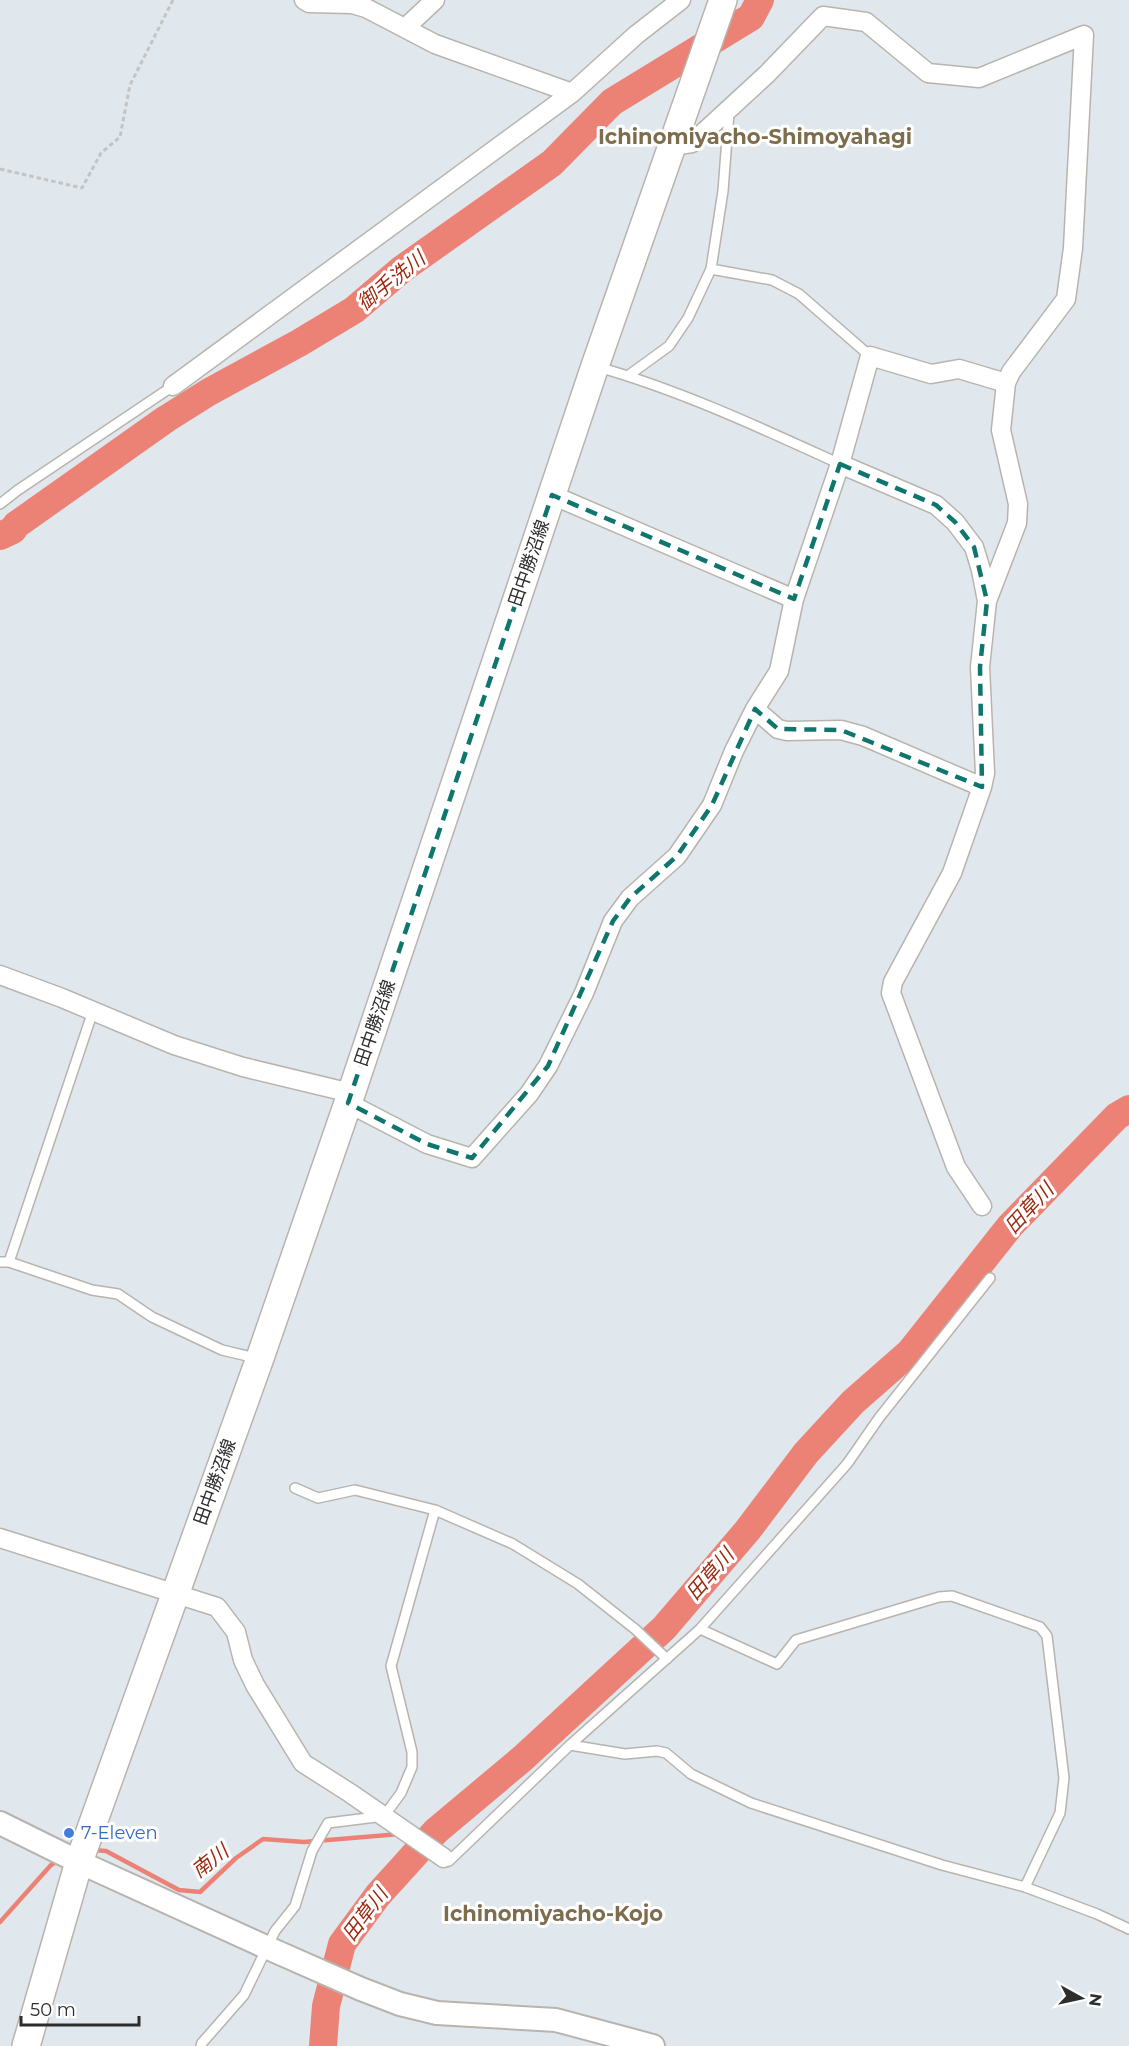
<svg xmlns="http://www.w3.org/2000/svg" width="1129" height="2046" font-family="Montserrat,'Noto Sans JP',sans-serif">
	<rect width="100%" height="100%" fill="#e0e8ee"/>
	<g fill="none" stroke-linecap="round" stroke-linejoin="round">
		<!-- stream -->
		<path stroke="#ec8276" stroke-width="4.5" d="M417,1833L436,1831
			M93,1850L106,1851L179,1890L200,1892L236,1858L263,1839L304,1842L400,1834
			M0,1922L51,1865L60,1860"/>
		<!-- river -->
		<path stroke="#ec8276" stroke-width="28" d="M0,536L13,530L16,525L166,419L209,392L299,343L354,310L402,269L552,163L612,102L751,17L760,0
			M323,2046L326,2006L342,1944L378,1895L436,1831L523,1758L664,1628L747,1531L806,1453L853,1402L910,1352L1010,1226L1117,1116L1129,1109"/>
		<defs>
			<path id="service" d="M729,112L723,191L711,269L772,280L799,294L870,356
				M598,367C682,391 761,428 840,464
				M629,375L669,346L688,318L711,269
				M0,504L18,490L173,386
				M0,1262H9L92,1290L118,1294L152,1317L222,1350L256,1358
				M9,1262L93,1011
				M295,1488L318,1498L355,1490L435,1510L513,1544L578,1584L635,1629L667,1659
				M700,1629L777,1664L796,1640L939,1597L952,1596L1040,1627L1047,1636L1064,1778L1060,1813L1025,1887
				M570,1745L625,1754L657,1751L666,1753L691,1774L751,1803L942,1865L1025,1887L1097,1914L1129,1929
				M444,1858L449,1861L570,1745L700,1629L847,1464L879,1418L990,1278
				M201,2046L202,2043L244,1995L275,1931L295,1906L312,1851L328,1823L384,1816L401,1793L412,1767V1752L391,1666L435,1510"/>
			<path id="minor" d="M304,0L309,3L352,4L366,8L435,44L572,93
				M405,28L435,0
				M672,146L692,143L767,74L823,16L866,22L928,73L979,78L1084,35L1073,248L1066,299L1011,372L1006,383L1001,430L1018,504L1017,523L987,601
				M173,386L572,93L636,35L681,0
				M840,464L936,505L955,522L974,547L981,570L987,601L980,667L985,773L982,787L952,873L893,982L891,993L956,1167L982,1206
				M552,495L794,599
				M755,709L778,729L787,731L841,730L863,736L982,787
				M0,975L62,998L174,1045L243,1067L351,1093
				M348,1103L427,1144L472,1158L529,1094L548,1066L584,993L613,921L630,898L677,856L712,805L734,751L755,709L779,671L794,599L840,464L870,356L931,374L959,369L1006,383
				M0,1538L217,1607L236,1632L243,1660L255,1685L303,1763L350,1793L444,1858"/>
			<path id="tertiary" d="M0,1823L79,1862L268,1948L361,1989L400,2004L437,2013L556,2020L653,2046"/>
			<path id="secondary" d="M26,2046L79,1862L260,1358L348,1103L595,366L723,0"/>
		</defs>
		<!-- service casing -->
		<use href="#service" stroke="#b8b4ad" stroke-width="12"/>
		<!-- minor casing -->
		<use href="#minor" stroke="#b8b4ad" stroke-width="21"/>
		<!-- tertiary casing -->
		<use href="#tertiary" stroke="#b8b4ad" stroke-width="26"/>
		<!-- secondary casing -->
		<use href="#secondary" stroke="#b8b4ad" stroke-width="30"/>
		<!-- path -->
		<path stroke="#c4c4c4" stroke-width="3" stroke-dasharray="4.5 3" stroke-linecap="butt" d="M0,169L82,188L101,153L120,137L130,85L173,0"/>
		<!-- service -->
		<use href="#service" stroke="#fff" stroke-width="9"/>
		<!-- minor -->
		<use href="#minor" stroke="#fff" stroke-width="18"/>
		<!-- tertiary -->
		<use href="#tertiary" stroke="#fff" stroke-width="22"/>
		<!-- secondary -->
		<use href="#secondary" stroke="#fff" stroke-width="27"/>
	</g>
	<!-- marked area -->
	<path fill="none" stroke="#0f766e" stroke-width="4.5" stroke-dasharray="12 8" stroke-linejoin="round" d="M840,464L936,505L955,522L974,547L987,601L980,667L982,787L841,730L778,729L755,709L712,805L677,856L630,898L613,921L548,1066L472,1158L427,1144L348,1103L552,495L794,599Z"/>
	<!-- markers -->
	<circle fill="#3f7fe0" stroke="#fff" stroke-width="2" cx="69" cy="1833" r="6"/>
	<g text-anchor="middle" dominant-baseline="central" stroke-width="6" stroke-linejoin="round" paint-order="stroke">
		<!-- street labels -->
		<g font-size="18" fill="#2d2d2d" stroke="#fff">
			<text transform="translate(529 563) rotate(-71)">田中勝沼線</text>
			<text transform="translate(375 1023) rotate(-71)">田中勝沼線</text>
			<text transform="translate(215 1482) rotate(-70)">田中勝沼線</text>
		</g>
		<!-- shop labels -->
		<g font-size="18" fill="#366cbe" stroke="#fff" text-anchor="start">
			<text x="81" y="1833">7-Eleven</text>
		</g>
		<!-- water labels -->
		<g font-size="20" font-style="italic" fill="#9c2a11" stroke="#fff">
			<text transform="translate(391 281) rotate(-39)">御手洗川</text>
			<text transform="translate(1029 1208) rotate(-47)">田草川</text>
			<text transform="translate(710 1574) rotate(-49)">田草川</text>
			<text transform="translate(210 1861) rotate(-38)">南川</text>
			<text transform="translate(365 1914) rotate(-53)">田草川</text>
		</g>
		<!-- quarter labels -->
		<g font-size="21" font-weight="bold" fill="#7d6d4d" stroke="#fff">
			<text x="755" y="136">Ichinomiyacho-Shimoyahagi</text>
			<text x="553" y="1913">Ichinomiyacho-Kojo</text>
		</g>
	</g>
	<!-- north arrow -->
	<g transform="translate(1081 1998) rotate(98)" stroke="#ffffff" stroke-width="4.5" paint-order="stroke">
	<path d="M0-4.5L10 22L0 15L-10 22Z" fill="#2d2d2d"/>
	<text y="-9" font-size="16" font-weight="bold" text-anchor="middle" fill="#2d2d2d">N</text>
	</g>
	<!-- scale -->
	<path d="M21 2016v9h118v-9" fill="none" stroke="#2d2d2d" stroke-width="3"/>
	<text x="30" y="2016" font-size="18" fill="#2d2d2d" stroke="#ffffff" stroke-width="4.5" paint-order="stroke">50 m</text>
</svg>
